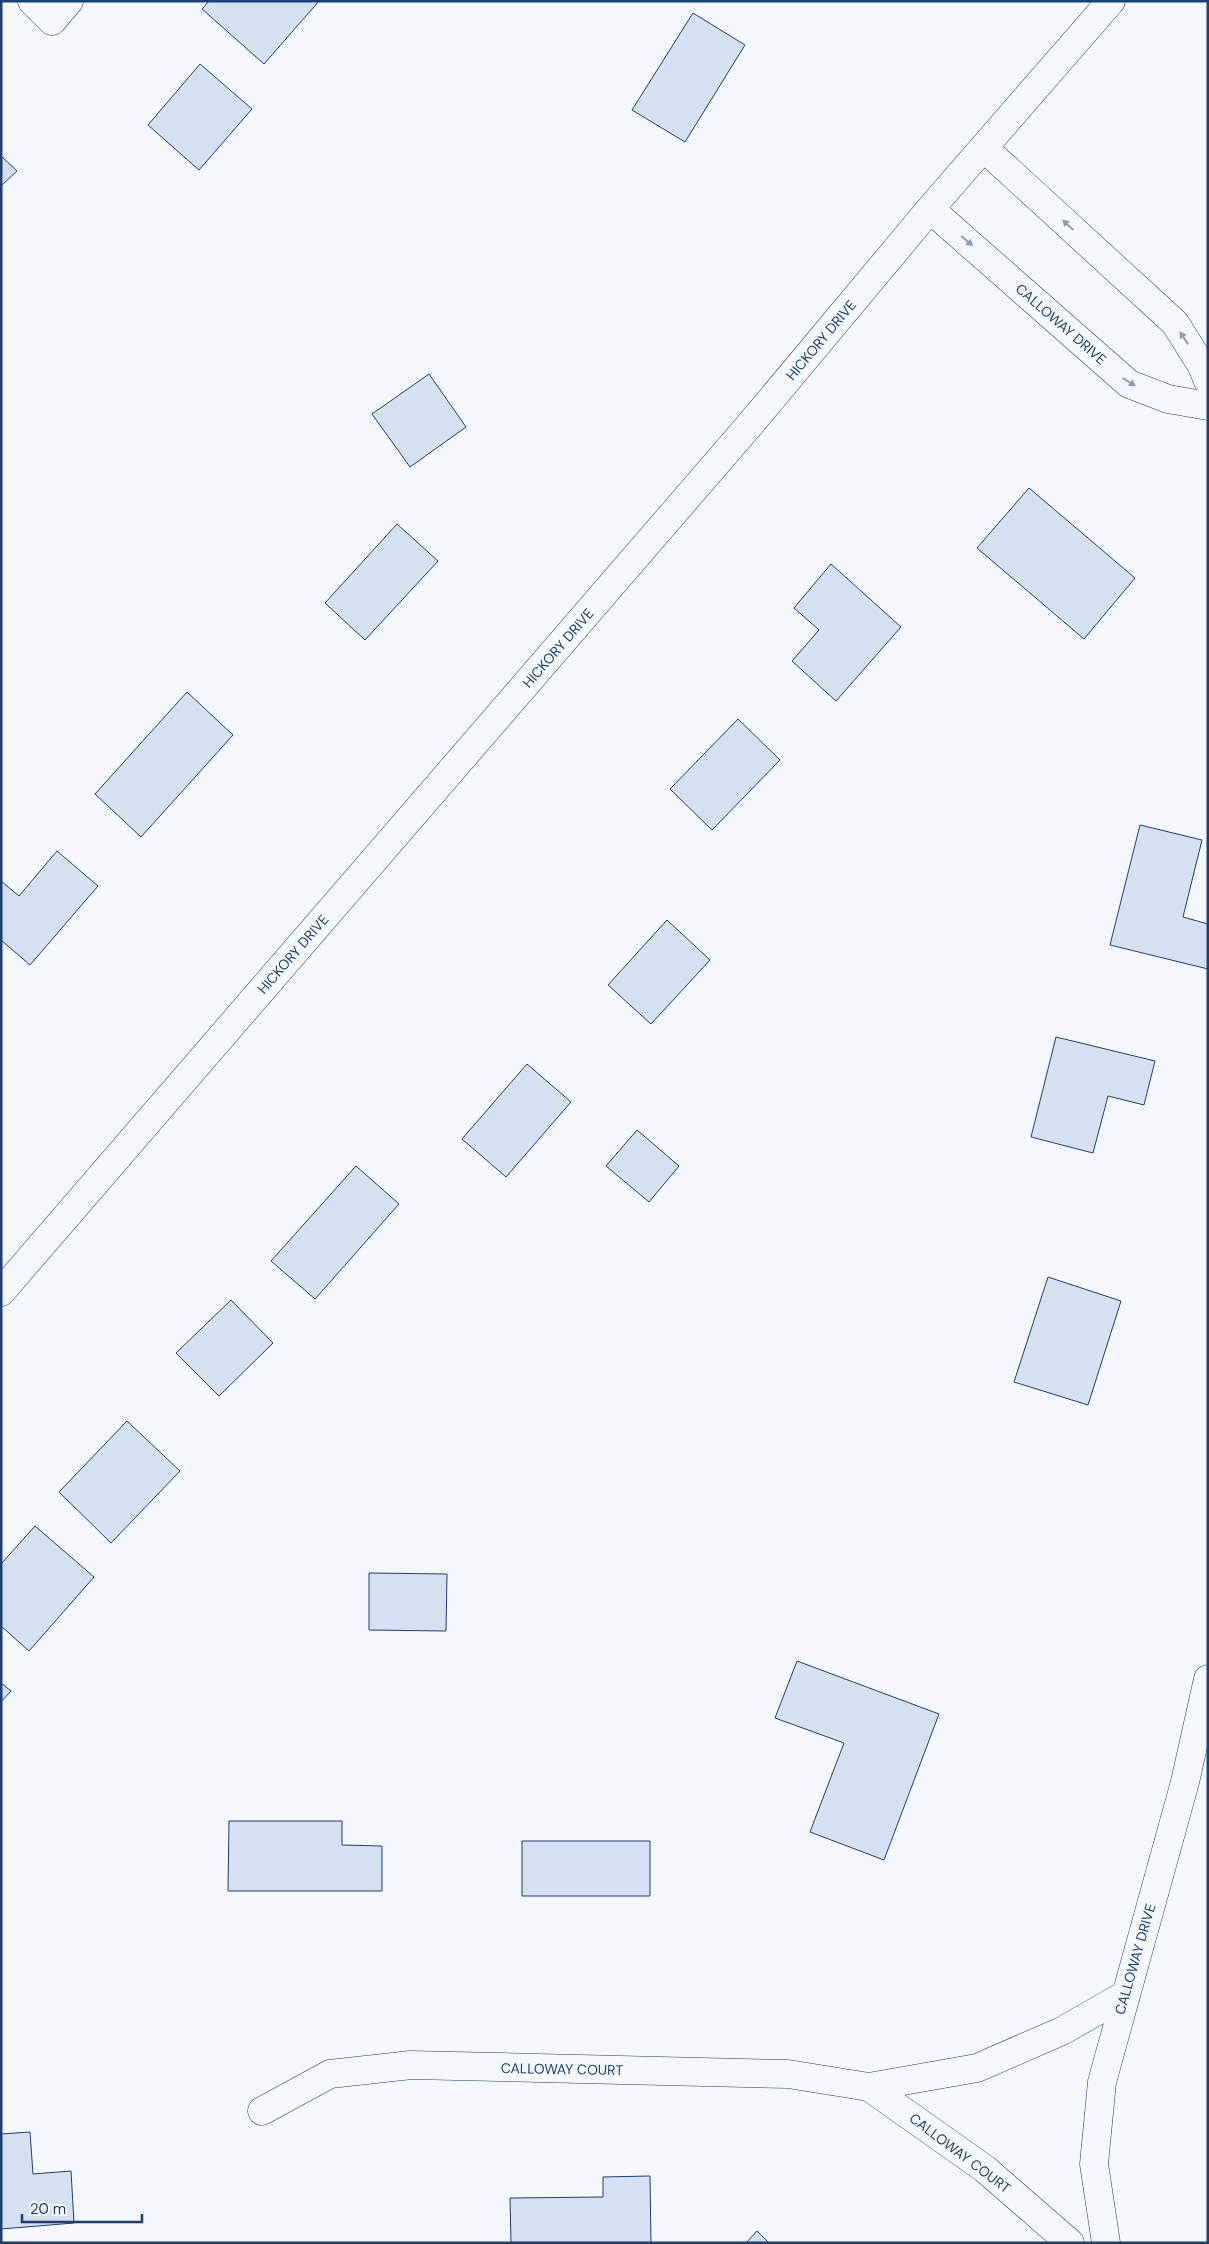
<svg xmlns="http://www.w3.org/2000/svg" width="1209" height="2244" font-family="'DM Sans',sans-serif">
	<rect width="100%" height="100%" fill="#f4f7fb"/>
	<!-- building -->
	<path fill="#d5e0f0" stroke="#1d3f73" d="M209,1H319L264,64L202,9Z
		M693,13L745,45L685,142L632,110Z
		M200,64L252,109L199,170L148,125Z
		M1,156L17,171L1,186Z
		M429,374L466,427L410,467L372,414Z
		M1029,488L1135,578L1084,639L977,548Z
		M397,524L438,561L365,640L325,603Z
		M831,564L901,627L836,701L792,661L819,630L794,608Z
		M187,692L233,735L141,837L95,794Z
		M738,719L780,760L712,830L670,789Z
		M1140,825L1202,840L1183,917L1208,924V969L1110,945Z
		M57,851L98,886L30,965L1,940V881L19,896Z
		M667,920L710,960L651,1024L608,985Z
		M1056,1037L1155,1061L1144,1105L1108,1096L1093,1153L1031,1137Z
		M527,1064L571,1102L506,1177L462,1139Z
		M637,1130L679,1166L649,1202L606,1166Z
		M356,1166L399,1204L315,1299L271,1261Z
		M1048,1277L1121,1301L1088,1405L1014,1382Z
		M231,1300L273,1343L219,1396L176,1353Z
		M127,1421L180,1471L111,1543L59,1492Z
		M35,1526L94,1577L29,1651L1,1626V1564Z
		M369,1573L447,1574L446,1631L369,1630Z
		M797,1661L939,1714L884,1860L810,1832L844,1743L775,1718Z
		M1,1683L11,1691L1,1702Z
		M229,1821H342V1845L382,1846V1891H228Z
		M522,1841H650V1896H522Z
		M30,2132L33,2174L71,2171L74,2223L1,2229V2134Z
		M650,2176L651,2243H511L510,2198L603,2197V2177Z
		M757,2231L769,2243H746Z"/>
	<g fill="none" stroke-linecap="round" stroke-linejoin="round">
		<defs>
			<path id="street" d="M32,1L52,21L69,1
				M984,148L1175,323L1202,366L1208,381
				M930,209L1129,384L1168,399L1208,406
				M1,1292L753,421L930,209L1111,1
				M869,2087L985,2169L1070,2243
				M262,2111L330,2074L411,2065L788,2074L869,2087L977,2068L1062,2031L1125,1995
				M1106,2243L1094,2164L1102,2082L1185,1782L1208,1679"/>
		</defs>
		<!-- street casing -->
		<use href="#street" stroke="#1d3f73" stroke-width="29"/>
		<!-- street -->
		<use href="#street" stroke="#f4f7fb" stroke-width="28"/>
	</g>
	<!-- one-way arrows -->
	<defs><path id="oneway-solid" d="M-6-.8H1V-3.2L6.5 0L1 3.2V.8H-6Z" transform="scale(1.25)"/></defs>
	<g fill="#889bb7">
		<use href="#oneway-solid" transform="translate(1068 225) rotate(-137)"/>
		<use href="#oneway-solid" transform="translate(967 241) rotate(41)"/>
		<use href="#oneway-solid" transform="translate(1184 338) rotate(-123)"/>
		<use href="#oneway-solid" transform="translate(1129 382) rotate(32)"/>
	</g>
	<g text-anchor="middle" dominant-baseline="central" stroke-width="4" stroke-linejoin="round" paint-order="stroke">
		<!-- street labels -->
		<g font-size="14" fill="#1d3f73" stroke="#f4f7fb">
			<text transform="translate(1061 324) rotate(41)">CALLOWAY DRIVE</text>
			<text transform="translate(821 340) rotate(-50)">HICKORY DRIVE</text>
			<text transform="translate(558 648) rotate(-49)">HICKORY DRIVE</text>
			<text transform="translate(293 954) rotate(-49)">HICKORY DRIVE</text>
			<text transform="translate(1135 1959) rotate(-74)">CALLOWAY DRIVE</text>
			<text transform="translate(562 2069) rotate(1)">CALLOWAY COURT</text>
			<text transform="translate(960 2153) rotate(37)">CALLOWAY COURT</text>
		</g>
	</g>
	<!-- border -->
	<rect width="1209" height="2244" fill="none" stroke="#1d3f73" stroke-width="5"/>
	<!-- scale -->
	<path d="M22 2214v8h120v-8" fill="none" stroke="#1d3f73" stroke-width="2.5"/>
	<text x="30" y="2214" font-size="15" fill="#1d3f73" stroke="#f4f7fb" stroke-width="4" paint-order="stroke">20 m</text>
</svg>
